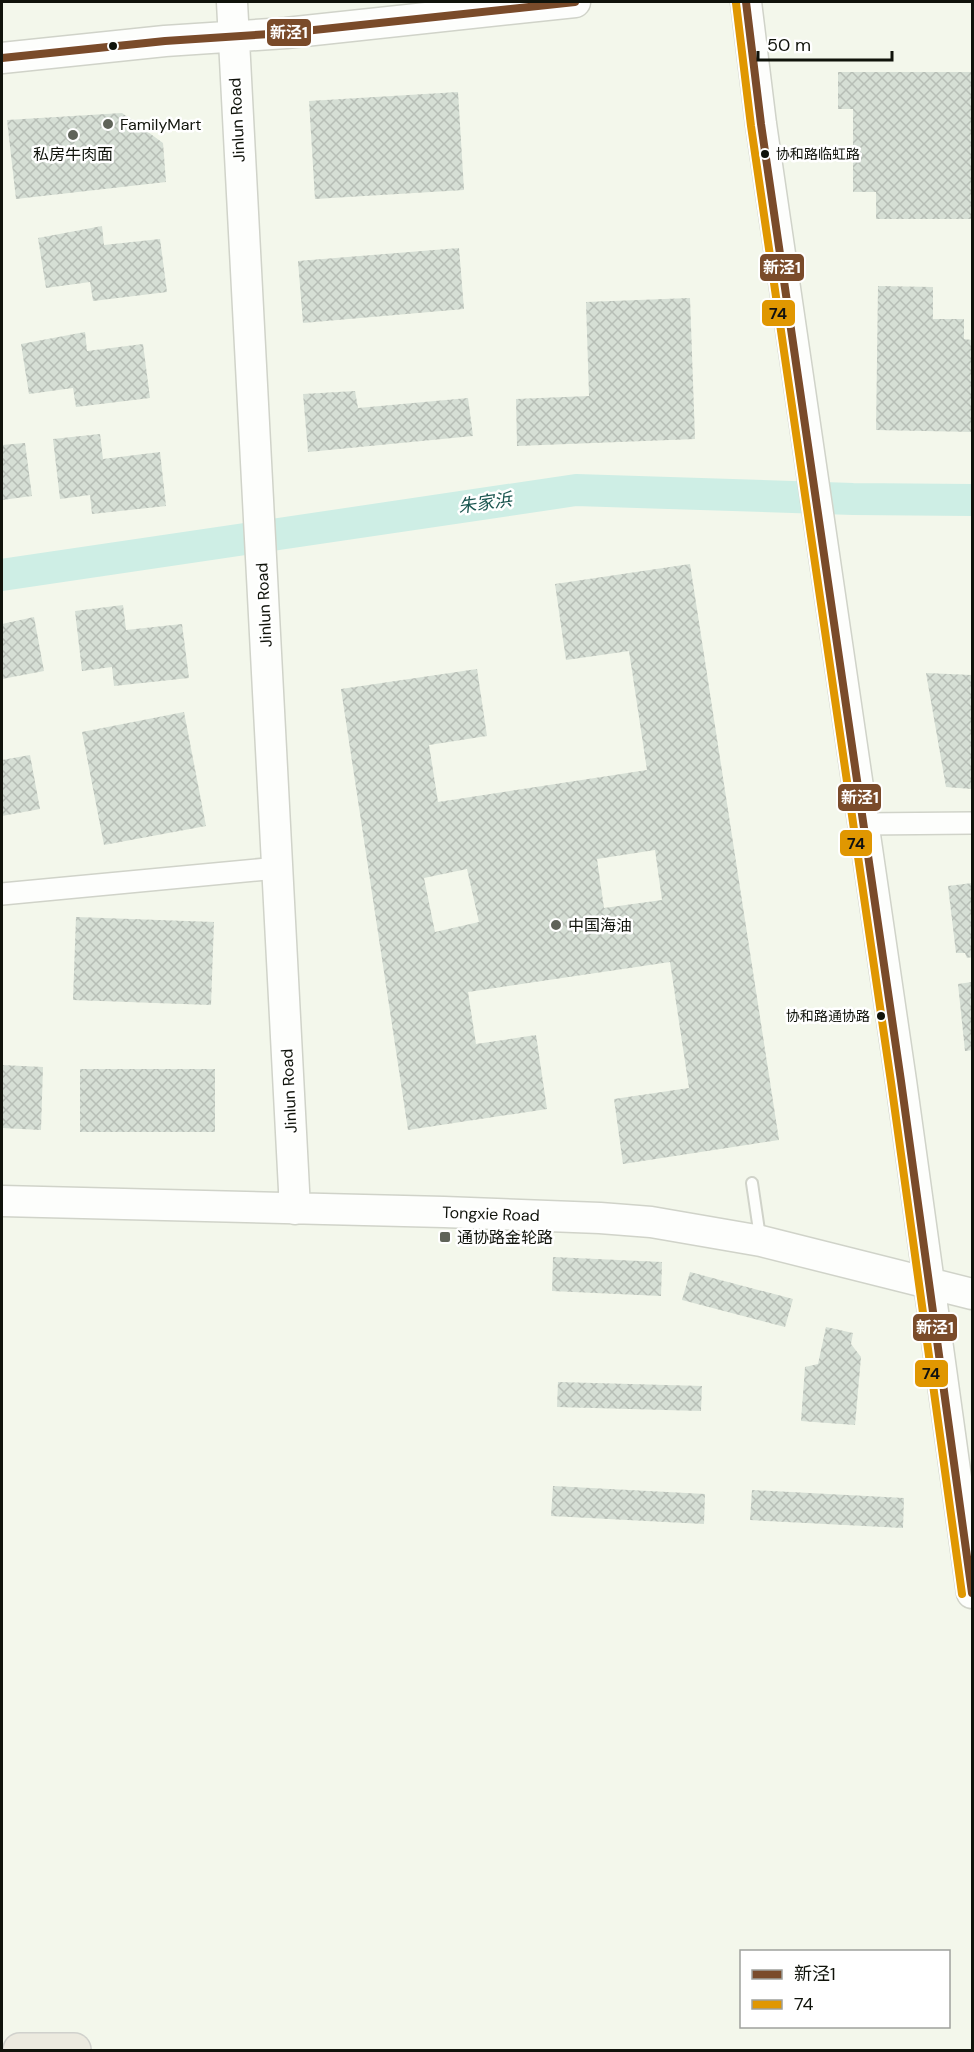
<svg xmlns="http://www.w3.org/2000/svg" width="974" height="2052" font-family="'DM Sans','Noto Sans SC',sans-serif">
	<defs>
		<pattern id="building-cross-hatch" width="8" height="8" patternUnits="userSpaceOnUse" patternTransform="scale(1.5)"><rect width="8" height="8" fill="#d6dfd5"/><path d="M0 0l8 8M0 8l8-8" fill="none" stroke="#b7beb6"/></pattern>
	</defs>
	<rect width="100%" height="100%" fill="#f3f7eb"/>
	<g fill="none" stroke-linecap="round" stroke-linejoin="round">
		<!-- river -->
		<path stroke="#ceeee5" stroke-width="32" d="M2,575L576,490L853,499L972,500"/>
	</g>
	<!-- building -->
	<path fill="url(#building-cross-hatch)" fill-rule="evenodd" d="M838,72H972V219H876V192H853V109H838Z
		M458,92L464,190L315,199L309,101Z
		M122,113L163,143L166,182L16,199L7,120Z
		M102,226L104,245L160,239L167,292L93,301L90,282L46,288L38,238Z
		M459,248L464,309L303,323L298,261Z
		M878,286L933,287V319H964V339L972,340V432L876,430Z
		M690,298L695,439L517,446L516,399L589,396L586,302Z
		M85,332L87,351L143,344L150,398L76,407L73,388L29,394L21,344Z
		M355,391L358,408L468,398L473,436L308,452L303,394Z
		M100,434L103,459L160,452L166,506L92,514L90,495L60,499L53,439Z
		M25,443L32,496L2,500V445Z
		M690,564L779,1140L623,1164L614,1099L689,1088L670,962L468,992L476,1044L536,1035L547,1109L408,1130L341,689L477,669L487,736L429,745L438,802L647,770L629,651L566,660L555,584ZM655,850L662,900L604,908L597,859ZM467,869L479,922L435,932L424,878Z
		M123,605L126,630L182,624L189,678L114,686L112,667L82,671L75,611Z
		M34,617L44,671L2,679V624Z
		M926,673L972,675V789L946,787Z
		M184,712L206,826L104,845L82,732Z
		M30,755L40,809L2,816V760Z
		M972,883V957L967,958L965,953H956L948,886Z
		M76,917L214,922L211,1005L73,1000Z
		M972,982V1050L965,1051L958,984Z
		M2,1065L43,1067L41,1130L2,1128Z
		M80,1069H215V1132H80Z
		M553,1257L662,1262L661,1296L552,1291Z
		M690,1272L793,1299L785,1327L682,1300Z
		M826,1327L853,1333L851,1344L861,1357L855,1425L801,1421L805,1367L818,1364Z
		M558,1382L702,1386L701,1411L557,1407Z
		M553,1486L705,1494L704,1524L551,1516Z
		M752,1490L904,1498L903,1528L750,1520Z"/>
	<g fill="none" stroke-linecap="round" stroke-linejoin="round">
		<defs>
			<path id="lane" d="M752,1183L760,1237"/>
			<path id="street" d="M863,824L972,823
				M2,894L277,868"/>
			<path id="secondary" d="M232,2L295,1209
				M746,2L761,124L901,1081L972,1593
				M2,58L165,41L286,33L575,2
				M2,1201L444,1212L600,1218L651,1222L761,1241L972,1294"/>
			<path id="primary" d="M20,2050H74"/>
		</defs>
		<!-- lane casing -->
		<use href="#lane" stroke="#d0d3c9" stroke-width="14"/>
		<!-- street casing -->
		<use href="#street" stroke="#d0d3c9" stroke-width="24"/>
		<!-- secondary casing -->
		<use href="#secondary" stroke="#d0d3c9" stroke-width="33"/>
		<!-- primary casing -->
		<use href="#primary" stroke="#d0d1cc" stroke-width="36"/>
		<!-- lane -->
		<use href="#lane" stroke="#fdfefc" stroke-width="10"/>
		<!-- street -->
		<use href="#street" stroke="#fdfefc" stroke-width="21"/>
		<!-- secondary -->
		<use href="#secondary" stroke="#fdfefc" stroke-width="30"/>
		<!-- primary -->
		<use href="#primary" stroke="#eceadf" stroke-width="33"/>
		<defs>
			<path id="bus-1" d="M746,2L761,124L901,1081L972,1593
				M2,58L165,41L286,33L575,2"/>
			<path id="bus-2" d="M736,3L751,126L891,1082L962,1594"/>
		</defs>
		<!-- bus-1 casing -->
		<use href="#bus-1" stroke="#fff" stroke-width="12"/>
		<!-- bus-2 casing -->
		<use href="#bus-2" stroke="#fff" stroke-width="12"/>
		<!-- bus-1 -->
		<use href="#bus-1" stroke="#7a4b2a" stroke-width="8"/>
		<!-- bus-2 -->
		<use href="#bus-2" stroke="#e09701" stroke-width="8"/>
	</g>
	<!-- markers -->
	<g fill="#10130b" stroke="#fff" stroke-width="2">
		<circle cx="113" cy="46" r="5"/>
		<circle cx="765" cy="154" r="5"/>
		<circle cx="881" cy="1016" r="5"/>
	</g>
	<g fill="#5f6359" stroke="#fff" stroke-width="2">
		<circle cx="108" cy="124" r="6"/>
		<circle cx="73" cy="135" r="6"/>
		<circle cx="556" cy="925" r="6"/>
		<rect x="439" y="1231" width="12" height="12" rx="3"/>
	</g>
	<g text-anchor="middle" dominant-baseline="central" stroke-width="5" stroke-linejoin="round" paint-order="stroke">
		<!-- bus labels -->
		<g font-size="14" fill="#10130b" stroke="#fff" text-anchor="start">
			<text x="776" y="154">协和路临虹路</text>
			<text x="870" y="1016" text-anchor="end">协和路通协路</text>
		</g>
		<!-- street labels -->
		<g font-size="16" fill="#10130b" stroke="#fff">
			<text transform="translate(237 120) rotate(-93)">Jinlun Road</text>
			<text transform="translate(264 605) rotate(-93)">Jinlun Road</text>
			<text transform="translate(289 1091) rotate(-93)">Jinlun Road</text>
			<text transform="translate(491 1214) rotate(2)">Tongxie Road</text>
		</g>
		<!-- poi labels -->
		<g font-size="16" fill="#10130b" stroke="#fff" text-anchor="start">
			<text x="120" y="124">FamilyMart</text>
			<text x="73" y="154" text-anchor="middle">私房牛肉面</text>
			<text x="568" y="925">中国海油</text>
			<text x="457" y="1237">通协路金轮路</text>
		</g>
		<!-- water labels -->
		<g font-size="18" font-style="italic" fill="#1c5751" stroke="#fff">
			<text transform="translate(485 503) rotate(-8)">朱家浜</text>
		</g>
	</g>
	<g stroke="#fff" stroke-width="2">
		<rect x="266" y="18" width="46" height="29" rx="6" fill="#7a4b2a"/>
		<rect x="759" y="253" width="46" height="29" rx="6" fill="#7a4b2a"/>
		<rect x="761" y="299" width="35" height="28" rx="6" fill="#e09701"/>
		<rect x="837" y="783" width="45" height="29" rx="6" fill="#7a4b2a"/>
		<rect x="839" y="829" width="34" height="28" rx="6" fill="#e09701"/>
		<rect x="912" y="1313" width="46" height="29" rx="6" fill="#7a4b2a"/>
		<rect x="914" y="1359" width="35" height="29" rx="6" fill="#e09701"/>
	</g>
	<g font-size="16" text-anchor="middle" font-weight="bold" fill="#fff">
		<text x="289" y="38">新泾1</text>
		<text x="782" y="273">新泾1</text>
		<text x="860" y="803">新泾1</text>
		<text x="935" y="1333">新泾1</text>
	</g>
	<g font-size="16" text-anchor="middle" font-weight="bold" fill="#111">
		<text x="778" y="319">74</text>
		<text x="856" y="849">74</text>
		<text x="931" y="1379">74</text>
	</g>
	<!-- border -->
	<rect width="974" height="2052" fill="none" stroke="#10130b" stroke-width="6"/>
	<!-- legend -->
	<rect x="740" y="1950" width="210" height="78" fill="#ffffff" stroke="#9fa19d" stroke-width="1.5"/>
	<rect x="752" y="1970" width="30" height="9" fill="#7a4b2a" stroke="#9fa19d" stroke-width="1.5"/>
	<text x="794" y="1980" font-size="18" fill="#10130b">新泾1</text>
	<rect x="752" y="2000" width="30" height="9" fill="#e09701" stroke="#9fa19d" stroke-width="1.5"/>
	<text x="794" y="2010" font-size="18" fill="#10130b">74</text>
	<!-- scale -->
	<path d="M758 51v9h134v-9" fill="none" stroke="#10130b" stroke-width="3"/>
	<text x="767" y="51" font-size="18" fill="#10130b" stroke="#ffffff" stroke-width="4.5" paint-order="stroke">50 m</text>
</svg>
